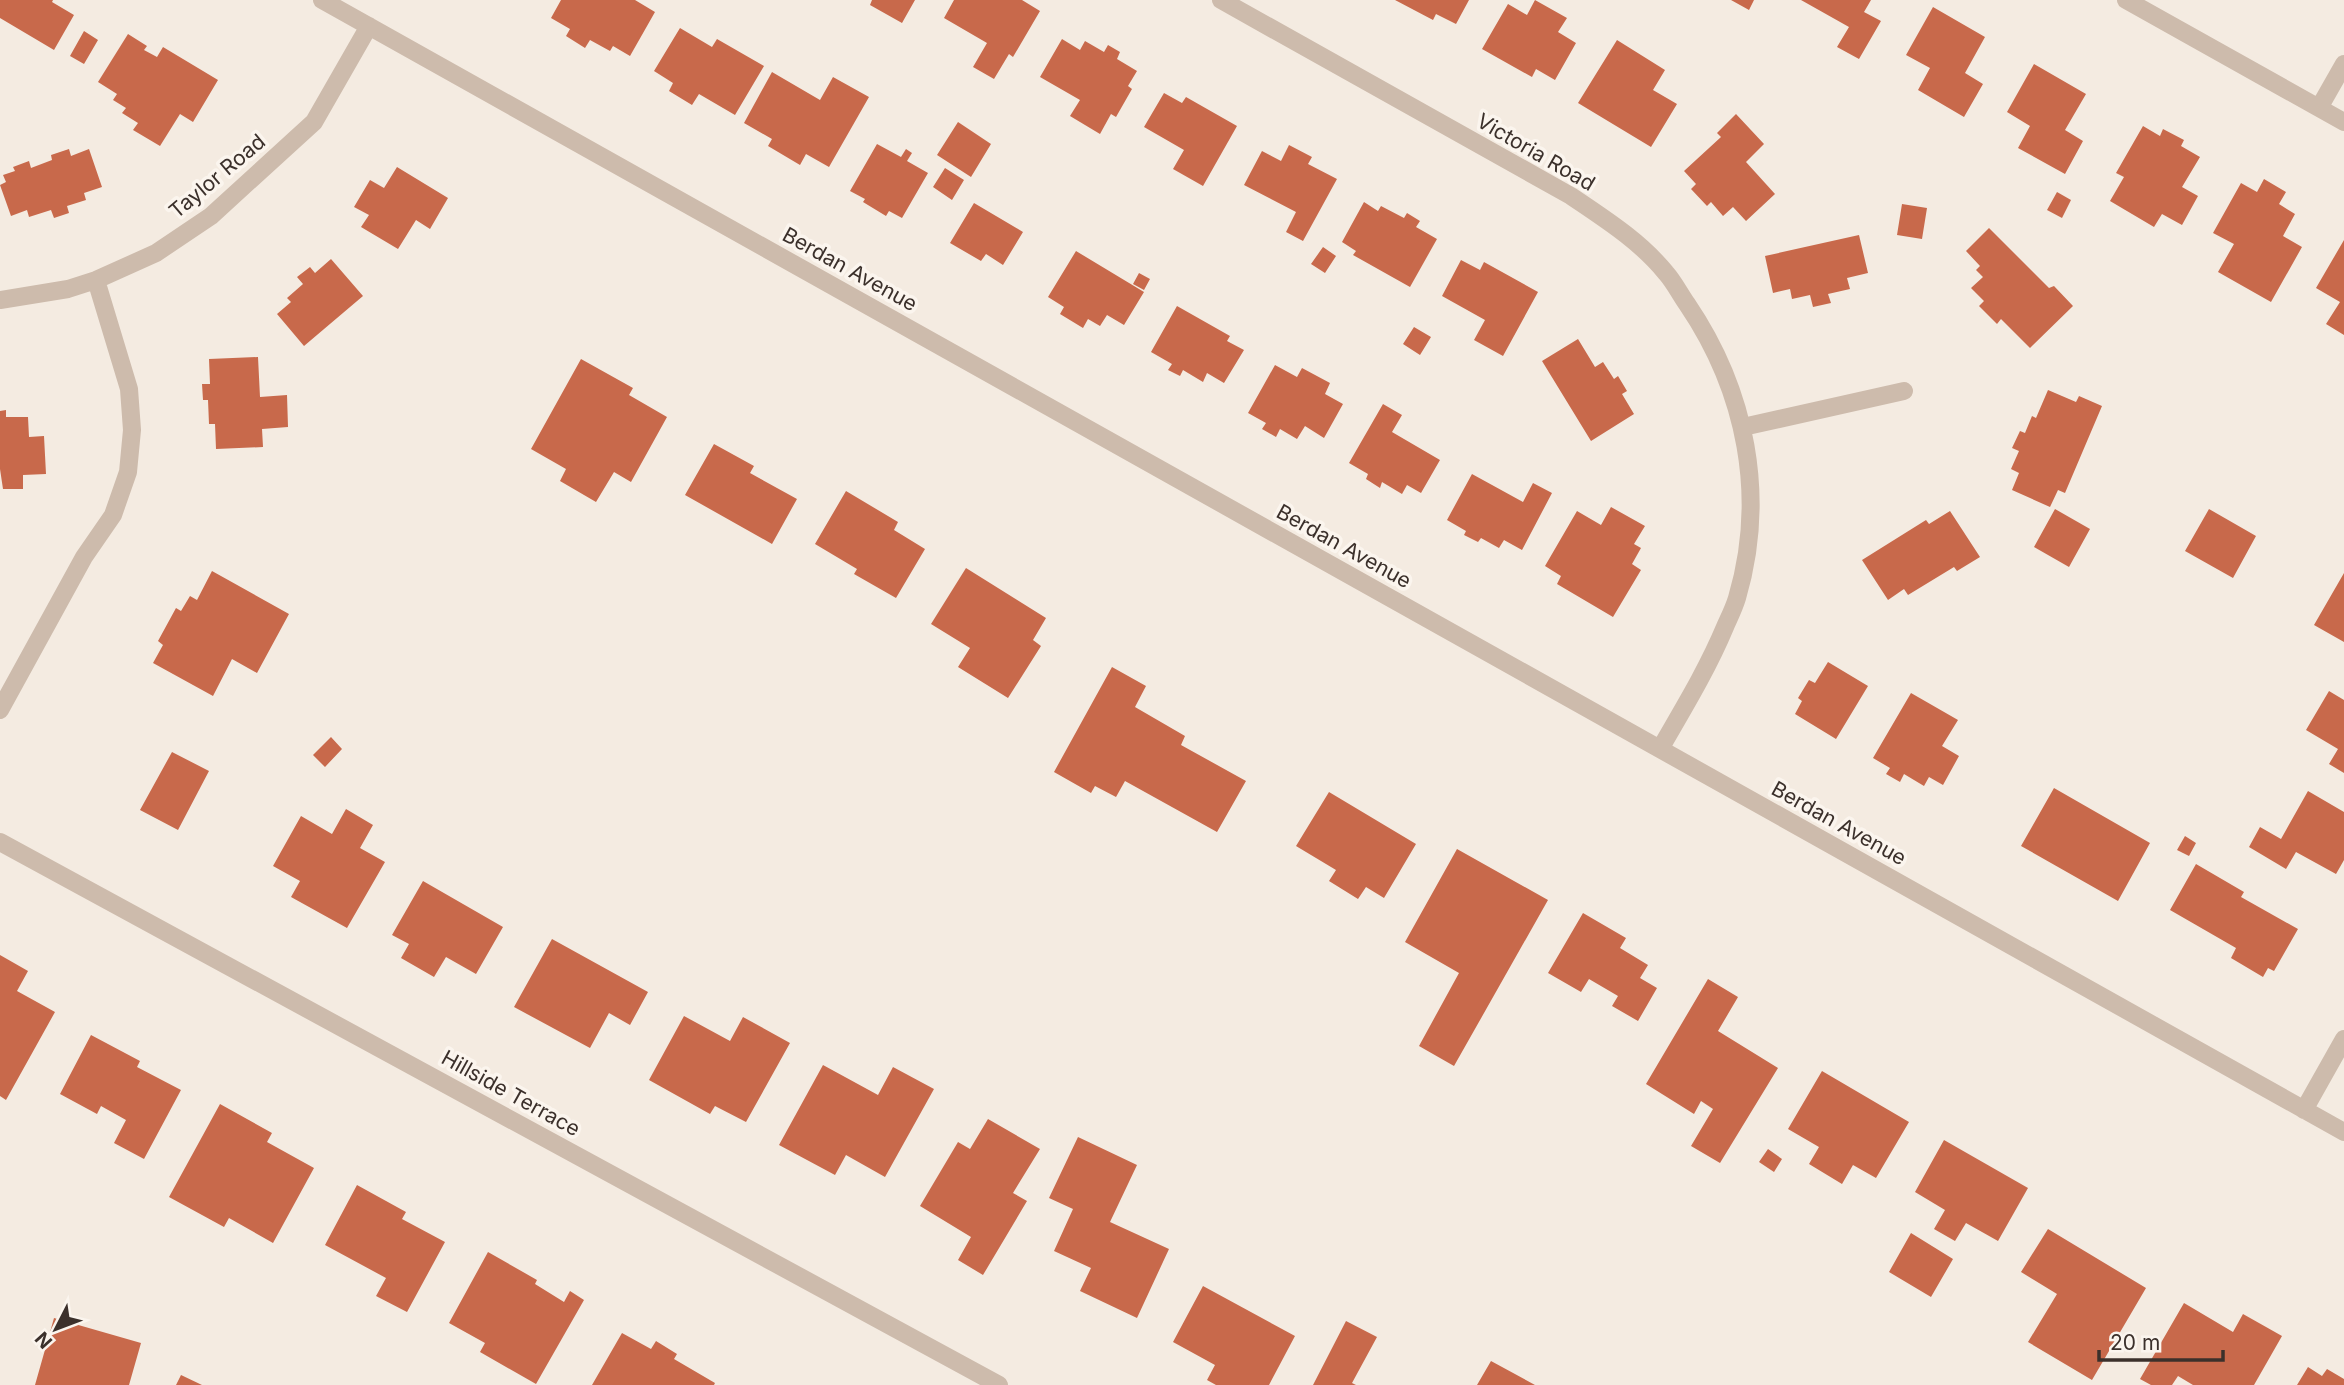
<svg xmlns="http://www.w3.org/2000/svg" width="2344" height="1385" font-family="Inter,sans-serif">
	<rect width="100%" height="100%" fill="#f4ebe1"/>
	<!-- building -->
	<path fill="#c8694b" d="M0,0H53L52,2L74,15L54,50L0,18Z
		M561,0H635L655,12L630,56L613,46L610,51L590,40L585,48L566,36L570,29L551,18Z
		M872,0H915L902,23L870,5Z
		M954,0H1022L1040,11L1013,57L1009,54L994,79L973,67L987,43L944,18Z
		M1395,0H1469L1456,24L1436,14L1433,20Z
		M1535,0L1567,18L1558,32L1576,43L1555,80L1536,69L1532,77L1482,49L1508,4L1527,15Z
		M1731,0H1754L1749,10Z
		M1801,0H1871L1864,12L1881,21L1859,59L1837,47L1849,27Z
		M1933,7L1985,37L1965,73L1983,84L1964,117L1918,90L1930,68L1906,55Z
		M680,28L712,47L717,39L764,66L735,115L699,94L692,105L669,91L673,83L654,71Z
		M84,31L98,40L84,64L70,56Z
		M128,34L147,46L144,50L157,57L163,47L218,80L193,122L180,114L160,146L133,130L138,123L122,113L126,108L113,100L117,94L98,82Z
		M1062,39L1080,50L1085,41L1104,52L1108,45L1120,52L1117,59L1137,71L1128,86L1132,89L1116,117L1111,114L1100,134L1070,116L1080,100L1040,77Z
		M1617,40L1665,70L1653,90L1677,104L1651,147L1578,103Z
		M2034,64L2086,94L2065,130L2083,141L2065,174L2018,148L2030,126L2007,112Z
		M772,72L820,100L833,77L869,97L829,167L806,154L800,165L768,146L772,139L744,123Z
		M1164,93L1182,103L1186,97L1237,126L1203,186L1173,169L1184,150L1144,127Z
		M1736,114L1764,144L1746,162L1775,194L1746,221L1733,207L1723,216L1711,202L1707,206L1691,189L1696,184L1684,171L1721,137L1717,133Z
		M958,122L991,144L971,177L937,155Z
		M2143,126L2160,136L2163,129L2184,140L2181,146L2200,157L2182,187L2198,196L2182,225L2162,214L2154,227L2110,201L2124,177L2116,173Z
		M877,144L901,157L906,149L912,153L907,161L928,173L902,218L889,211L886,216L863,202L865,199L850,191Z
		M1289,145L1312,157L1308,164L1337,179L1303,241L1286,232L1296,212L1244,185L1262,151L1281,161Z
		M69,149L71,156L89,149L102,187L84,193L86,200L67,206L69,213L54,218L51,210L29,217L27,210L11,216L0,185L6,182L3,175L15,171L13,167L29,161L31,168L52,160L51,155Z
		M397,167L448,198L430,229L416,220L398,249L361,227L369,215L354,207L370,180L384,188Z
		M945,168L964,180L952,200L933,187Z
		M2264,179L2286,192L2279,204L2295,214L2283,236L2302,247L2271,302L2218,272L2234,244L2213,233L2241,183L2257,192Z
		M2057,192L2071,200L2062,218L2047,210Z
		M1364,202L1378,211L1381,206L1404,218L1407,213L1420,221L1416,227L1437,239L1410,287L1353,255L1356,251L1342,242Z
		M974,203L1023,232L1003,265L986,254L981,261L950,243Z
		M1902,204L1927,208L1922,239L1897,235Z
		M1989,228L2049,288L2054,286L2073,306L2030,348L2001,319L1997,324L1979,306L1984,301L1971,288L1983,277L1976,270L1980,266L1966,251Z
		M1859,235L1868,273L1847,278L1850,289L1828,294L1831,303L1813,307L1810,295L1792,299L1790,289L1773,293L1765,256Z
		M2344,240V335L2326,324L2340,302L2316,288Z
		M1323,247L1336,256L1325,273L1311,264Z
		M1076,251L1144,292L1124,325L1107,315L1100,326L1088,319L1083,328L1060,314L1064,307L1048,297Z
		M331,259L363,296L304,346L277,314L291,302L287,298L303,284L297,277L310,267L315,273Z
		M1461,260L1480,270L1484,262L1538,292L1503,356L1474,340L1485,320L1442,296Z
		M1139,273L1150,279L1144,290L1133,284Z
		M1177,306L1230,336L1227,341L1244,350L1224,383L1207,373L1203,382L1183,370L1180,376L1168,370L1172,364L1151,352Z
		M1414,327L1431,337L1420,355L1403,344Z
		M1578,339L1595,367L1603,362L1614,379L1618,376L1627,391L1622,394L1634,414L1591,441L1542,361Z
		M258,357L260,397L287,395L288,427L262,429L263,447L216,449L215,424H209L208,400H203L202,384H210L209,359Z
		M581,359L633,388L629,395L667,417L631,482L614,472L596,502L560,481L566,469L531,449Z
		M1275,365L1297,377L1302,368L1330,383L1325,394L1343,404L1324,438L1305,426L1297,439L1280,429L1276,437L1262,429L1266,423L1248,413Z
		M2048,390L2076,402L2079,396L2102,406L2065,493L2058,490L2050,507L2012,490L2019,473L2011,469L2019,451L2012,448L2020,431L2025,433L2032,416L2036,418Z
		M1383,404L1402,415L1392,432L1440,460L1421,493L1407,485L1402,494L1382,482L1380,488L1366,479L1368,474L1349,463Z
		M6,410V417H28L29,437L44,436L46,474L23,475V489H3L0,469V411Z
		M714,444L754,466L750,473L797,499L772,544L685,495Z
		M1472,474L1523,502L1533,483L1552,493L1522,550L1504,540L1499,548L1481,538L1478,542L1464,535L1466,531L1447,520Z
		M846,491L898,522L894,530L925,549L896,598L854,574L857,569L815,544Z
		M1611,507L1645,526L1634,544L1641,548L1632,564L1641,570L1613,617L1557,584L1561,576L1545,566L1577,511L1601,525Z
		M2055,509L2090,529L2069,567L2034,547Z
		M2209,509L2256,536L2233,578L2185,551Z
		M1950,511L1980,557L1957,571L1954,567L1908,595L1904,589L1888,600L1862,560L1926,520L1929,524Z
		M966,568L1046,618L1033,640L1041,646L1008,698L958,667L970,648L931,624Z
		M212,571L289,614L257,673L232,659L213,696L153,663L163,645L158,641L176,608L181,611L190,596L197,600Z
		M2344,573V642L2314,625Z
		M1828,662L1868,686L1836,739L1795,714L1802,701L1798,698L1809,680L1815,683Z
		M1112,667L1146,686L1135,707L1185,736L1181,745L1246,781L1217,832L1125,781L1116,797L1095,786L1091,793L1054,772Z
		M2329,691L2344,700V773L2329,764L2338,749L2306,730Z
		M1911,693L1958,720L1942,746L1959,756L1943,785L1929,777L1924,786L1904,774L1900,782L1886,774L1890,768L1873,758Z
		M331,737L342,749L325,767L313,755Z
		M172,752L209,771L178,830L140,810Z
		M2054,788L2150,843L2118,901L2021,846Z
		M2308,791L2344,812V860L2336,874L2296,852L2286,869L2249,847L2260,827L2281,839Z
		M1329,792L1416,844L1384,898L1366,887L1358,899L1329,881L1336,870L1296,846Z
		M346,809L373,825L360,848L385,862L347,928L291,897L300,881L273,866L301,816L332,834Z
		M2185,836L2196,843L2189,856L2177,850Z
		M1457,849L1548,900L1454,1066L1419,1046L1459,973L1405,942Z
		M2196,864L2244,892L2241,897L2298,929L2274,971L2268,968L2263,977L2231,958L2236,948L2170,910Z
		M423,881L503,927L476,974L446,957L434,977L401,958L409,944L392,935Z
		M1583,913L1626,938L1620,948L1648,965L1640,978L1657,988L1638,1021L1612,1006L1618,996L1589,979L1581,992L1548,973Z
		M552,939L648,992L630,1025L609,1013L590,1048L514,1007Z
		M0,955L28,971L17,991L55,1012L6,1100L0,1096Z
		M1708,979L1738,997L1718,1031L1778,1068L1720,1163L1691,1146L1713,1109L1701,1101L1694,1114L1646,1084Z
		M684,1016L730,1041L743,1017L790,1043L746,1122L715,1106L710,1114L649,1080Z
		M91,1035L140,1061L137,1067L181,1090L144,1159L114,1143L126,1120L101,1106L97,1114L60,1094Z
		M823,1065L878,1095L893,1067L934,1089L885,1177L846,1155L835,1175L779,1145Z
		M1822,1071L1909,1122L1876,1178L1853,1165L1842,1184L1809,1164L1819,1147L1788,1129Z
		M220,1104L272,1133L267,1142L314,1168L273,1243L229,1218L224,1227L169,1197Z
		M988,1119L1040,1149L1013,1193L1027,1201L983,1275L958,1260L971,1237L920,1206L958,1142L970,1149Z
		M1078,1137L1137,1165L1110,1222L1169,1249L1137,1318L1080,1291L1091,1268L1054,1251L1073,1209L1049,1198Z
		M1944,1140L2028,1188L1998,1241L1966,1223L1955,1241L1934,1229L1945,1210L1915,1192Z
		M1768,1149L1782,1159L1774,1172L1759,1162Z
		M357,1185L406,1212L402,1219L445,1242L407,1312L376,1296L386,1278L325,1245Z
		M2048,1229L2146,1288L2092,1380L2028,1342L2057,1294L2021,1272Z
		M1911,1233L1953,1259L1931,1297L1889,1272Z
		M488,1252L537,1280L535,1284L564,1302L570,1291L584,1300L536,1384L480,1352L485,1343L449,1323Z
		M1203,1286L1295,1336L1269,1385H1216L1207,1380L1215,1365L1173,1342Z
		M2184,1303L2233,1332L2243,1314L2282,1336L2254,1385H2193L2178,1376L2172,1385H2151L2140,1379Z
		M54,1318L141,1343L129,1385H35Z
		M1346,1321L1377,1337L1352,1383L1356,1385H1313Z
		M622,1333L651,1349L656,1341L677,1354L674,1359L715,1383L714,1385H592Z
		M1491,1361L1535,1385H1477Z
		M2308,1367L2322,1376L2327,1369L2344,1379V1385H2297Z
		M181,1375L202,1385H176Z"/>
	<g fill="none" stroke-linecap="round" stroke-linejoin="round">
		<!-- minor -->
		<path stroke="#cdbbac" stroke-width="18" d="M322,0L2344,1132
			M1221,0L1571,196C1605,219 1640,241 1666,273C1674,282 1680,294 1687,304C1746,391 1767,496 1737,598C1734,608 1729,618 1725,627C1707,670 1683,709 1660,749
			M2126,0L2344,122
			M2319,108L2344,64
			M0,300L68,289L96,280L156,253L211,216L314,122L369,26
			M1743,427L1904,391
			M0,710L84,557L113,515L128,472L132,430L129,389L96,280
			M0,842L999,1385
			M2304,1110L2344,1039"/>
	</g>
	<g text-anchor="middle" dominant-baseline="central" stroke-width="7" stroke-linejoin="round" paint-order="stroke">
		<!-- street labels -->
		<g font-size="21" fill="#3b302b" stroke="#fbf5ee">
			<text transform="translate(1536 152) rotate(30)">Victoria Road</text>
			<text transform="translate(217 176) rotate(-40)">Taylor Road</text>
			<text transform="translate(850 269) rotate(29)">Berdan Avenue</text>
			<text transform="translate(1344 546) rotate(29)">Berdan Avenue</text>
			<text transform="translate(1839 823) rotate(29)">Berdan Avenue</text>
			<text transform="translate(511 1093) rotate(29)">Hillside Terrace</text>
		</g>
	</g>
	<!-- north arrow -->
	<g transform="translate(56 1329) rotate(228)" stroke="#fbf5ee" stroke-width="5" paint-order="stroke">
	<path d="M0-5L12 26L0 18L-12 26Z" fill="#3b302b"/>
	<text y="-10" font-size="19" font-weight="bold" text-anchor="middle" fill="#3b302b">N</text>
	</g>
	<!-- scale -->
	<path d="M2099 1350v10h124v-10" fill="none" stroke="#3b302b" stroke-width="3.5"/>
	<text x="2110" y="1350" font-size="21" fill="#3b302b" stroke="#fbf5ee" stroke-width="5" paint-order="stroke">20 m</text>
</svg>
